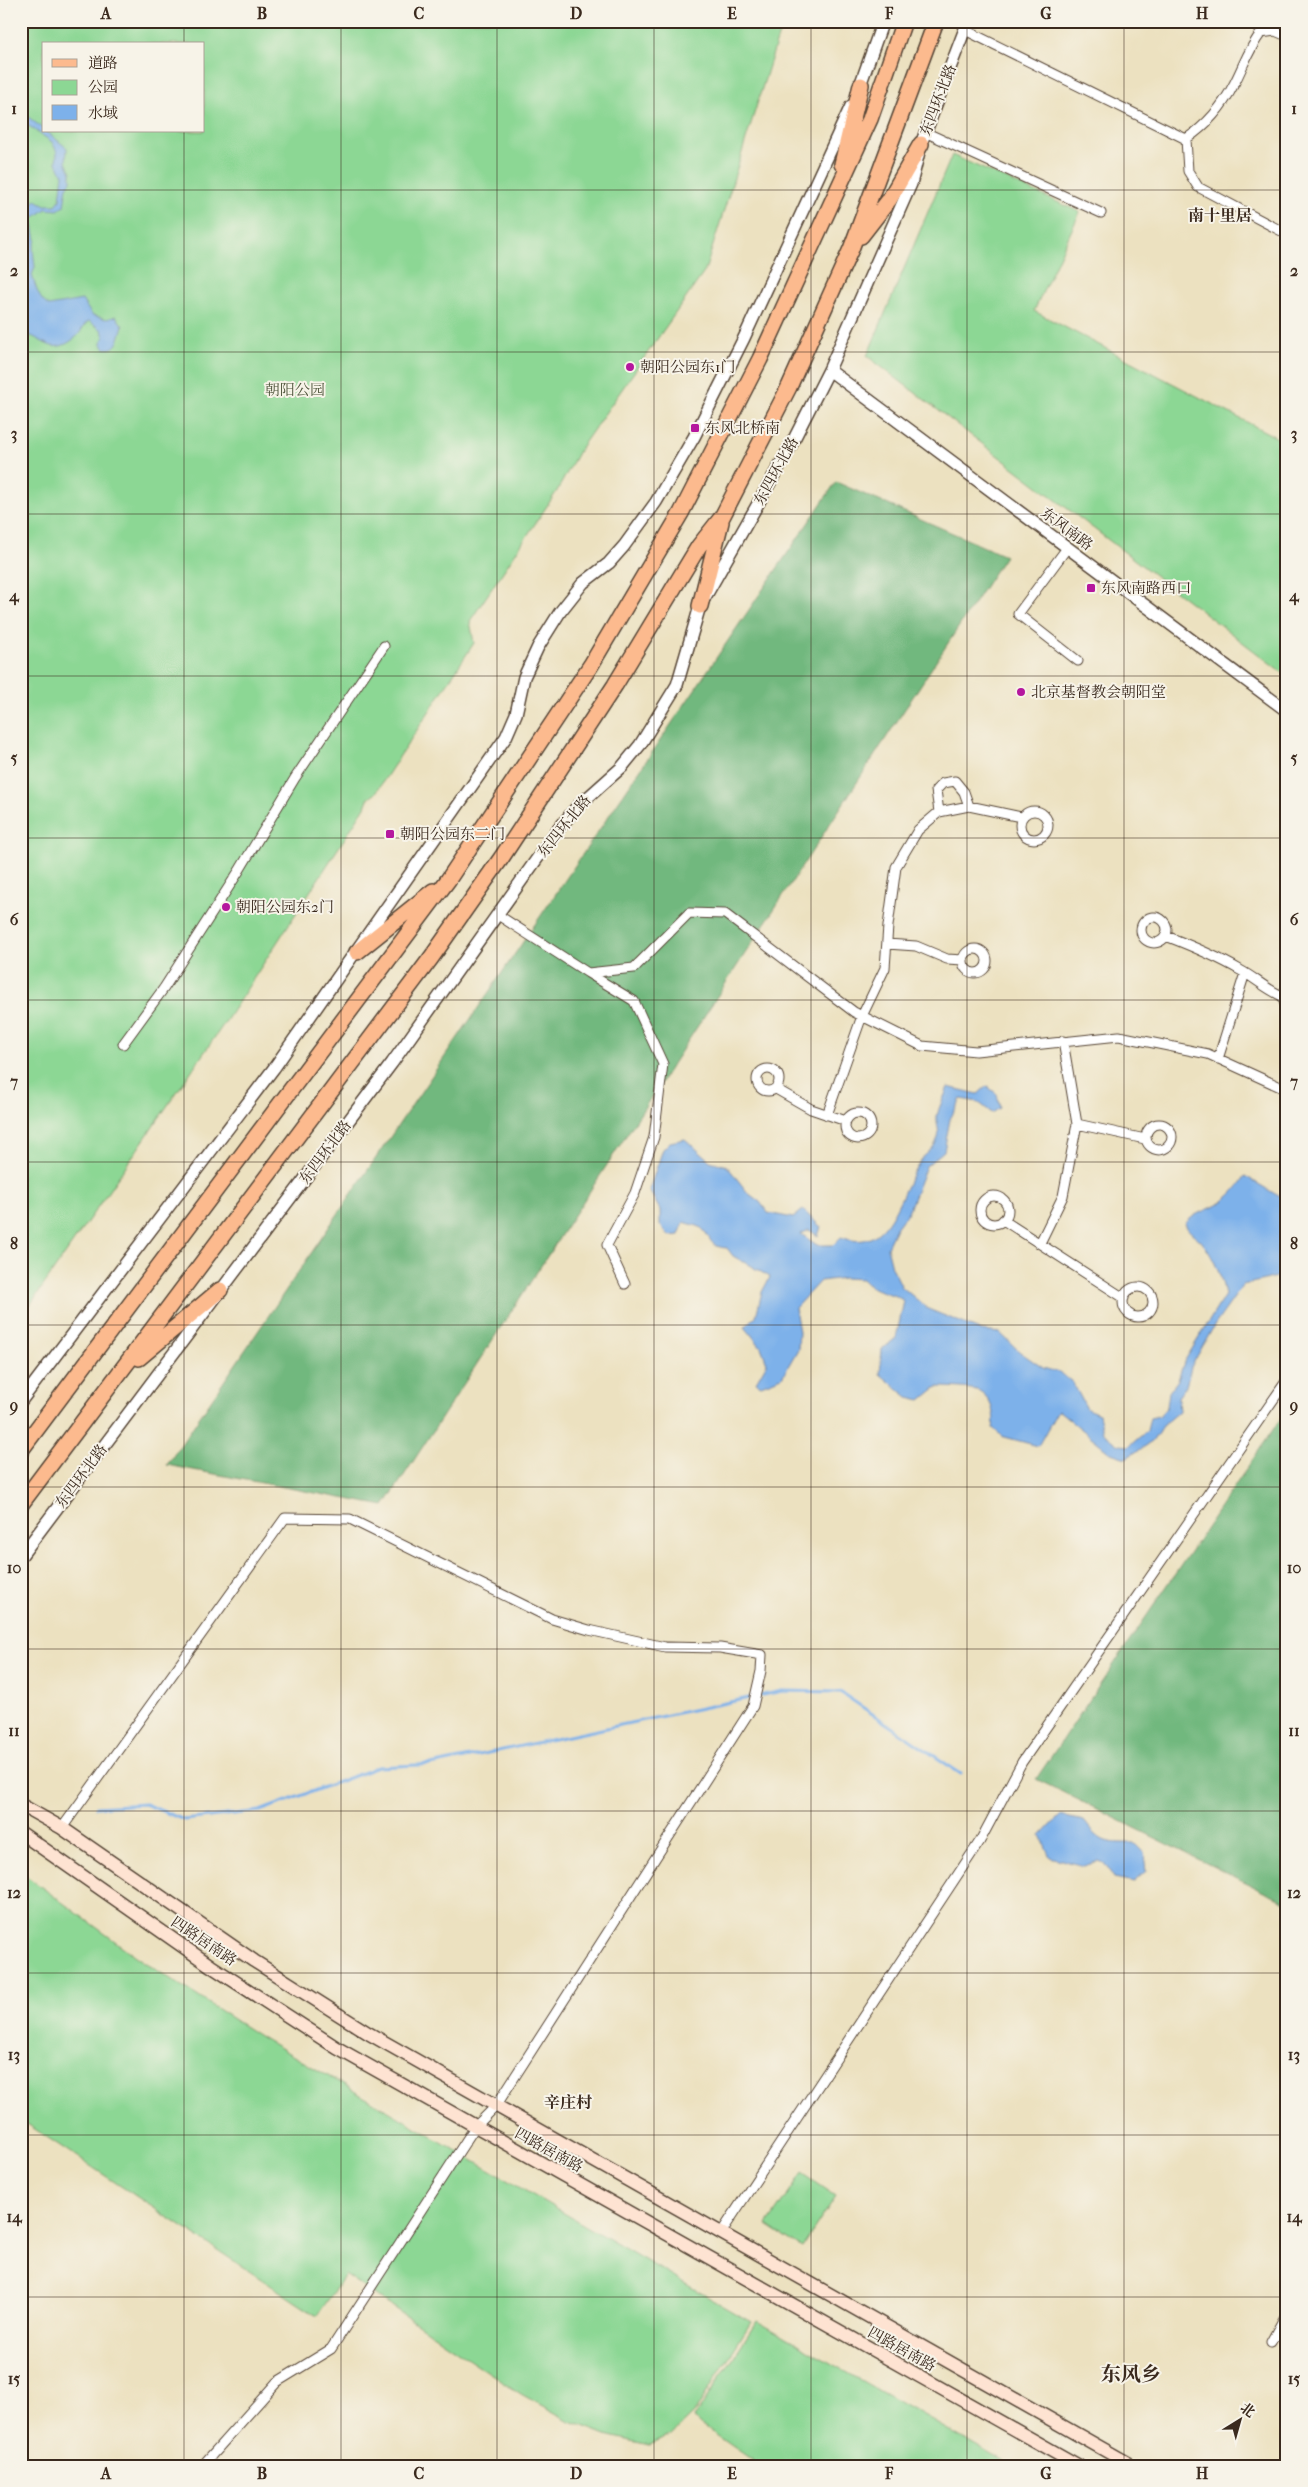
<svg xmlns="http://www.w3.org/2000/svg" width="1308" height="2487" font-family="'IM FELL French Canon','Noto Serif SC',serif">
	<rect width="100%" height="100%" fill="#f7f3e8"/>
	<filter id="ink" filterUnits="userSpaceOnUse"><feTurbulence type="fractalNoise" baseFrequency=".02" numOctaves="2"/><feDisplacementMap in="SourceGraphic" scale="10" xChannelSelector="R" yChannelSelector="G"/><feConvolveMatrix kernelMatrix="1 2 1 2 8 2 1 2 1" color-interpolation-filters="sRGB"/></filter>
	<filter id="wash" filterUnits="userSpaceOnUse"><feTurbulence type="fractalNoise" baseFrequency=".0096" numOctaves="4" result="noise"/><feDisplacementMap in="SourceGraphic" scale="20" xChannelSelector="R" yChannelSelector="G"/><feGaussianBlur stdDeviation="1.12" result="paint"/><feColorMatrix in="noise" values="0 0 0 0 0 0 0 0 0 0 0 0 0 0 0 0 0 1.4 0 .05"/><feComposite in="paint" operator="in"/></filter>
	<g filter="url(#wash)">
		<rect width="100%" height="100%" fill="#ece1c0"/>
		<!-- green -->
		<path fill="#8cd794" stroke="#648059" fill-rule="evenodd" d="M21,21H783L705,271L580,449L557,491L470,621L474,643L375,794L368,799L365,807L228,1018L21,1318ZM44,44H204V131H44Z
			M952,155L1080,212L1034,311L1287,443V676L867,356Z
			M21,1872L138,1958L261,2037L751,2322L694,2413L670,2436L649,2445L606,2435L568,2420L521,2394L345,2275L317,2316L21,2120Z
			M802,2173L836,2196L802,2248L767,2225Z
			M757,2321L1011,2466H761L693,2419Z"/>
		<!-- forest -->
		<path fill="#71b87e" stroke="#56714e" d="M836,482L1005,556L384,1506L167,1465Z
			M1287,1409V1903L1036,1779Z"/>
		<!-- water -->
		<path fill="#7db1ea" stroke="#5c6e84" d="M21,92L27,116L67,148L66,162L71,172V181L67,187L64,206L58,210L46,209L32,219L36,240L33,249L35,267L32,275C36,287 38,299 49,306L82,300L92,315L107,319L116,316L123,326C119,336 119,352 104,348L101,342L104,337L102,330L89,321C82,325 82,333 75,338C50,358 45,337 21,333V247L24,244C24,233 21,224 21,213L36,200L45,205H56L60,200L63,174L56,163L57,152L52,142L29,126L21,128Z
			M987,1086L997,1094L1000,1108L992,1113L978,1102L961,1099L950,1119L944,1151L926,1166L908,1212L896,1228L887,1247L892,1267L902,1287L928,1309L982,1331L1000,1333L1020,1352L1043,1368L1061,1373L1073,1383L1087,1409L1099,1414L1103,1433L1119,1445L1129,1446L1147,1431L1150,1418L1159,1416L1167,1407L1169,1392L1178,1380L1184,1362L1225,1295C1222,1277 1213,1255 1201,1241C1195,1235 1189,1233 1185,1224C1195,1213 1198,1214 1211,1208C1225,1202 1238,1189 1245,1176L1287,1201V1268L1277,1277L1243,1285L1214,1326L1191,1367L1186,1386L1178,1397L1179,1411L1165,1423L1152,1442L1126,1458L1111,1453L1058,1410L1038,1446L1001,1436L993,1428C996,1416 991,1395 977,1390C969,1388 947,1387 937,1387L921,1400L908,1397L880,1374L882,1349L896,1338L904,1301C891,1291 873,1293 862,1279L844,1278L820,1281L795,1308L799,1332L798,1349L782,1377L761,1385L756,1382L767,1363L761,1347L745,1327L756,1316L762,1292L770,1277L733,1256L727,1248C707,1247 712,1236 700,1227C696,1225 689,1224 684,1222L679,1235L669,1236L660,1225V1210L649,1190L663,1149L670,1142L685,1139L710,1161L727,1166L748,1193L760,1202L768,1213L793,1218L803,1210L821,1227L818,1236L809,1230L801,1234L817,1245H833L841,1237C892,1257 899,1187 922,1159C929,1150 932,1152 938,1138C940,1131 936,1123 937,1116C939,1106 945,1096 948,1087L978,1094Z
			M1060,1816L1084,1821C1102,1844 1105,1843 1134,1843L1144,1853L1146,1871L1134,1882L1114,1878L1104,1863L1099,1861L1084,1866L1050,1857L1041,1836Z"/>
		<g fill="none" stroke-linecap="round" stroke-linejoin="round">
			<!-- stream -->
			<path stroke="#7db1ea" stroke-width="3" d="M96,1807L145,1804L184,1820L260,1811L378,1767L436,1764L782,1691L840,1692L961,1774"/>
		</g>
	</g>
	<g filter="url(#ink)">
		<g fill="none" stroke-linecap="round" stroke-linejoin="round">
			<defs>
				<path id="minor" d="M965,30L1186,139
					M927,133L1101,213
					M1186,139C1207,125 1223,106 1234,84C1243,67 1249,48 1261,33L1275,31L1287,36
					M1186,139L1188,171L1198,187L1287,234
					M1067,548L1018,614L1078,661
					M1020 825a14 14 0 1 1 28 0a14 14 0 1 1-28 0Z
					M939,812L936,790L943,783L955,781L964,792L969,806
					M498,915L588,973L634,968L689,913L725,914L854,1012L922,1046L976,1051L1119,1036L1208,1054L1287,1090
					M1141 930a13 13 0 1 1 26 0a13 13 0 1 1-26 0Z
					M1166,936C1192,946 1216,956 1240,970C1255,978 1266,989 1282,996
					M887,944L916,946L947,959L963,960
					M963 961a12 12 0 1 1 24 0a12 12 0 1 1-24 0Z
					M588,973L634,1001L663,1064L654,1137L635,1193L607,1245L625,1284
					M1287,988L1282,996L1287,1009
					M123,1044L164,988L239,871L295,778L384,646
					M1218,1059L1245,973
					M757 1080a11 11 0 1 1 22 0a11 11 0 1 1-22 0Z
					M776,1089L811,1109L846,1121
					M845 1126a13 13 0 1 1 26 0a13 13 0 1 1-26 0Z
					M827,1115L862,1016L885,968L888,926L896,867L918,830L939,812L969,806L1021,817
					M1146 1137a13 13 0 1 1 26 0a13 13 0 1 1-26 0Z
					M1077,1124L1145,1139
					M980 1210a14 14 0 1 1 28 0a14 14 0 1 1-28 0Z
					M1003,1220L1124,1298
					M1040,1243L1063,1196L1077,1124L1063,1041
					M1123 1302a15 15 0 1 1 30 0a15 15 0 1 1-30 0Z
					M62,1828L285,1518L350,1519L552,1619L589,1630L665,1647L720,1648L762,1655L761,1671L753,1706L496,2106L475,2127L331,2349L277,2382L202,2466
					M721,2233L980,1841L1022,1762L1287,1380
					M1271,2342L1287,2313"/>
				<path id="tertiary" d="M858,91L883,21
					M829,370L1287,711
					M21,1401L274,1068L506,737L516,714L524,677L538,647L560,612L583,583L609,563L624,546L656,502L694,437L744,338L851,106
					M21,1556L392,1063L556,832L576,808L622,767L640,745L677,685L700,606L789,449L829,370L911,184L921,144L968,21"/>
				<path id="secondary" d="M21,1805L62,1828L254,1961L368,2033L1133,2466
					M21,1833L211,1966L337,2048L1079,2466"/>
				<path id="primary" d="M1286,2466L1287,2464"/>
				<path id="trunk" d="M842,164L861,85
					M861,236L889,200L921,144
					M700,606L721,522
					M357,952L433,891
					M139,1358L220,1290
					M21,1450L448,880L591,665L681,513L760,359L870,119L904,21
					M21,1504L431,958L502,857L615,685L699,546L722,517L789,387L851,249L936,21"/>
			</defs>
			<!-- minor casing -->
			<use href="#minor" stroke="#564536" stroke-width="11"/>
			<!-- tertiary casing -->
			<use href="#tertiary" stroke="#564536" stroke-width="14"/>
			<!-- secondary casing -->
			<use href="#secondary" stroke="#564536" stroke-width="15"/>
			<!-- primary casing -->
			<use href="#primary" stroke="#564536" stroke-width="16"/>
			<!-- trunk casing -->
			<use href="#trunk" stroke="#564536" stroke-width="18"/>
			<!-- minor -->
			<use href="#minor" stroke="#fff" stroke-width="9"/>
			<!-- tertiary -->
			<use href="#tertiary" stroke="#fff" stroke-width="11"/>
			<!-- secondary -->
			<use href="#secondary" stroke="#fee3d2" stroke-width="12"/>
			<!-- primary -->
			<use href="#primary" stroke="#fcba8e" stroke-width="14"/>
			<!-- trunk -->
			<use href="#trunk" stroke="#fcba8e" stroke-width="15"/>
		</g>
	</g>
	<!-- grid -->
	<path fill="none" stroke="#3b2a1e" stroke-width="1" stroke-opacity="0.55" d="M184,21V44M341,21V2466M497,21V2466M654,21V2466M811,21V2466M967,21V2466M1124,21V2466M184,131V2466M21,190H1287M21,352H1287M21,514H1287M21,676H1287M21,838H1287M21,1000H1287M21,1162H1287M21,1325H1287M21,1487H1287M21,1649H1287M21,1811H1287M21,1973H1287M21,2135H1287M21,2297H1287"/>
	<!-- markers -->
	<g fill="#b5179e" stroke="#f7f3e8" stroke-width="2">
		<circle cx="630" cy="367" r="5"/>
		<rect x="690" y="423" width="10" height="10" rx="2.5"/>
		<rect x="1086" y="583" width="10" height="10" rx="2.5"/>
		<circle cx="1021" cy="692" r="5"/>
		<rect x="385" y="829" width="10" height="10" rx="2.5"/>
		<circle cx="226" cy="907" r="5"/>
	</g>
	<g text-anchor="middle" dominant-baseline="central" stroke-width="4" stroke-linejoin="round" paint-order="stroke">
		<!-- street labels -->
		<g font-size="15" fill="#3b2a1e" stroke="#f7f3e8">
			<text transform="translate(938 100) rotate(-69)">东四环北路</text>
			<text transform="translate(776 471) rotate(-61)">东四环北路</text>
			<text transform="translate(1067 529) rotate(37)">东风南路</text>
			<text transform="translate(564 826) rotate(-51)">东四环北路</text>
			<text transform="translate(325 1152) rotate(-53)">东四环北路</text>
			<text transform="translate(81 1476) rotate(-53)">东四环北路</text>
			<text transform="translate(204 1941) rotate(34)">四路居南路</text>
			<text transform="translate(549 2150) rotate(29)">四路居南路</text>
			<text transform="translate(902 2349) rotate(29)">四路居南路</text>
		</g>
		<!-- poi labels -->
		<g font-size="15" fill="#3b2a1e" stroke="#f7f3e8" text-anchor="start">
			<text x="640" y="367">朝阳公园东1门</text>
			<text x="705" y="428">东风北桥南</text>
			<text x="1101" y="588">东风南路西口</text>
			<text x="1031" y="692">北京基督教会朝阳堂</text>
			<text x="400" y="834">朝阳公园东二门</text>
			<text x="236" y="907">朝阳公园东2门</text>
		</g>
		<!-- park labels -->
		<g font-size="15" fill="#4f553c" stroke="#f7f3e8">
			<text x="295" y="390">朝阳公园</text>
		</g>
		<!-- neighbourhood labels -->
		<g font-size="16" font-weight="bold" fill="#3b2a1e" stroke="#f7f3e8">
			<text x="1220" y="215">南十里居</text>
			<text x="568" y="2102">辛庄村</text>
		</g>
		<!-- district labels -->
		<g font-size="20" font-weight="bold" fill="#3b2a1e" stroke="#f7f3e8">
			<text x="1131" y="2374">东风乡</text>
		</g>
	</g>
	<!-- margin -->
	<rect width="1308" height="2487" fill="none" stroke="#f7f3e8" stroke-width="55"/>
	<!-- legend -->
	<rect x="42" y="42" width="162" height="90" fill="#f7f3e8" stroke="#aca397"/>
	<rect x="52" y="59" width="25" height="8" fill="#fcba8e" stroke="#aca397"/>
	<text x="88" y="68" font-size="15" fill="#3b2a1e">道路</text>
	<rect x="52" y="80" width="25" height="15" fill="#8cd794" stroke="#aca397"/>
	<text x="88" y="92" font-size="15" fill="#3b2a1e">公园</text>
	<rect x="52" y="105" width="25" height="15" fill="#7db1ea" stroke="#aca397"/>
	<text x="88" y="118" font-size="15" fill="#3b2a1e">水域</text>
	<!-- north arrow -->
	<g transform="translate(1240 2420) rotate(37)" stroke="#f7f3e8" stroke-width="4" paint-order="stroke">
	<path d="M0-4L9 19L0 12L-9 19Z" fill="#3b2a1e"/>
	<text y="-8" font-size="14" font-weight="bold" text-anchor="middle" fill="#3b2a1e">北</text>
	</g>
	<rect x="28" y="28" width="1252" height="2432" fill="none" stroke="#3b2a1e" stroke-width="2"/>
	<g font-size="16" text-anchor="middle" font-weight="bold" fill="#3b2a1e">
		<text x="106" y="19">A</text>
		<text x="262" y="19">B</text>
		<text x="419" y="19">C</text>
		<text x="576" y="19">D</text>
		<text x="732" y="19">E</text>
		<text x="889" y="19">F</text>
		<text x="1046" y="19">G</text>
		<text x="1202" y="19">H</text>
		<text x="14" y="114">1</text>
		<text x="1294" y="114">1</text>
		<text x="14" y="276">2</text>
		<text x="1294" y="276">2</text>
		<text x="14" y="439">3</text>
		<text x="1294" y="439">3</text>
		<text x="14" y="601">4</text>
		<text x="1294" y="601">4</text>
		<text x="14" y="763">5</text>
		<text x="1294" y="763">5</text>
		<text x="14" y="925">6</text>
		<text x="1294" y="925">6</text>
		<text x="14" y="1087">7</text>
		<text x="1294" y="1087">7</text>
		<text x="14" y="1249">8</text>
		<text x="1294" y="1249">8</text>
		<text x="14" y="1411">9</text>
		<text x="1294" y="1411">9</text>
		<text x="14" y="1573">10</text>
		<text x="1294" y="1573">10</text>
		<text x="14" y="1736">11</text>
		<text x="1294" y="1736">11</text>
		<text x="14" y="1898">12</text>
		<text x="1294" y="1898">12</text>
		<text x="14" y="2060">13</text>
		<text x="1294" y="2060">13</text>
		<text x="14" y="2222">14</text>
		<text x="1294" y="2222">14</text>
		<text x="14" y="2384">15</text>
		<text x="1294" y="2384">15</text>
		<text x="106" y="2479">A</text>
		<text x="262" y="2479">B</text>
		<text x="419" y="2479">C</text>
		<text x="576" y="2479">D</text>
		<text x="732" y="2479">E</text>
		<text x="889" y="2479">F</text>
		<text x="1046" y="2479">G</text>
		<text x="1202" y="2479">H</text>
	</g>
</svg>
